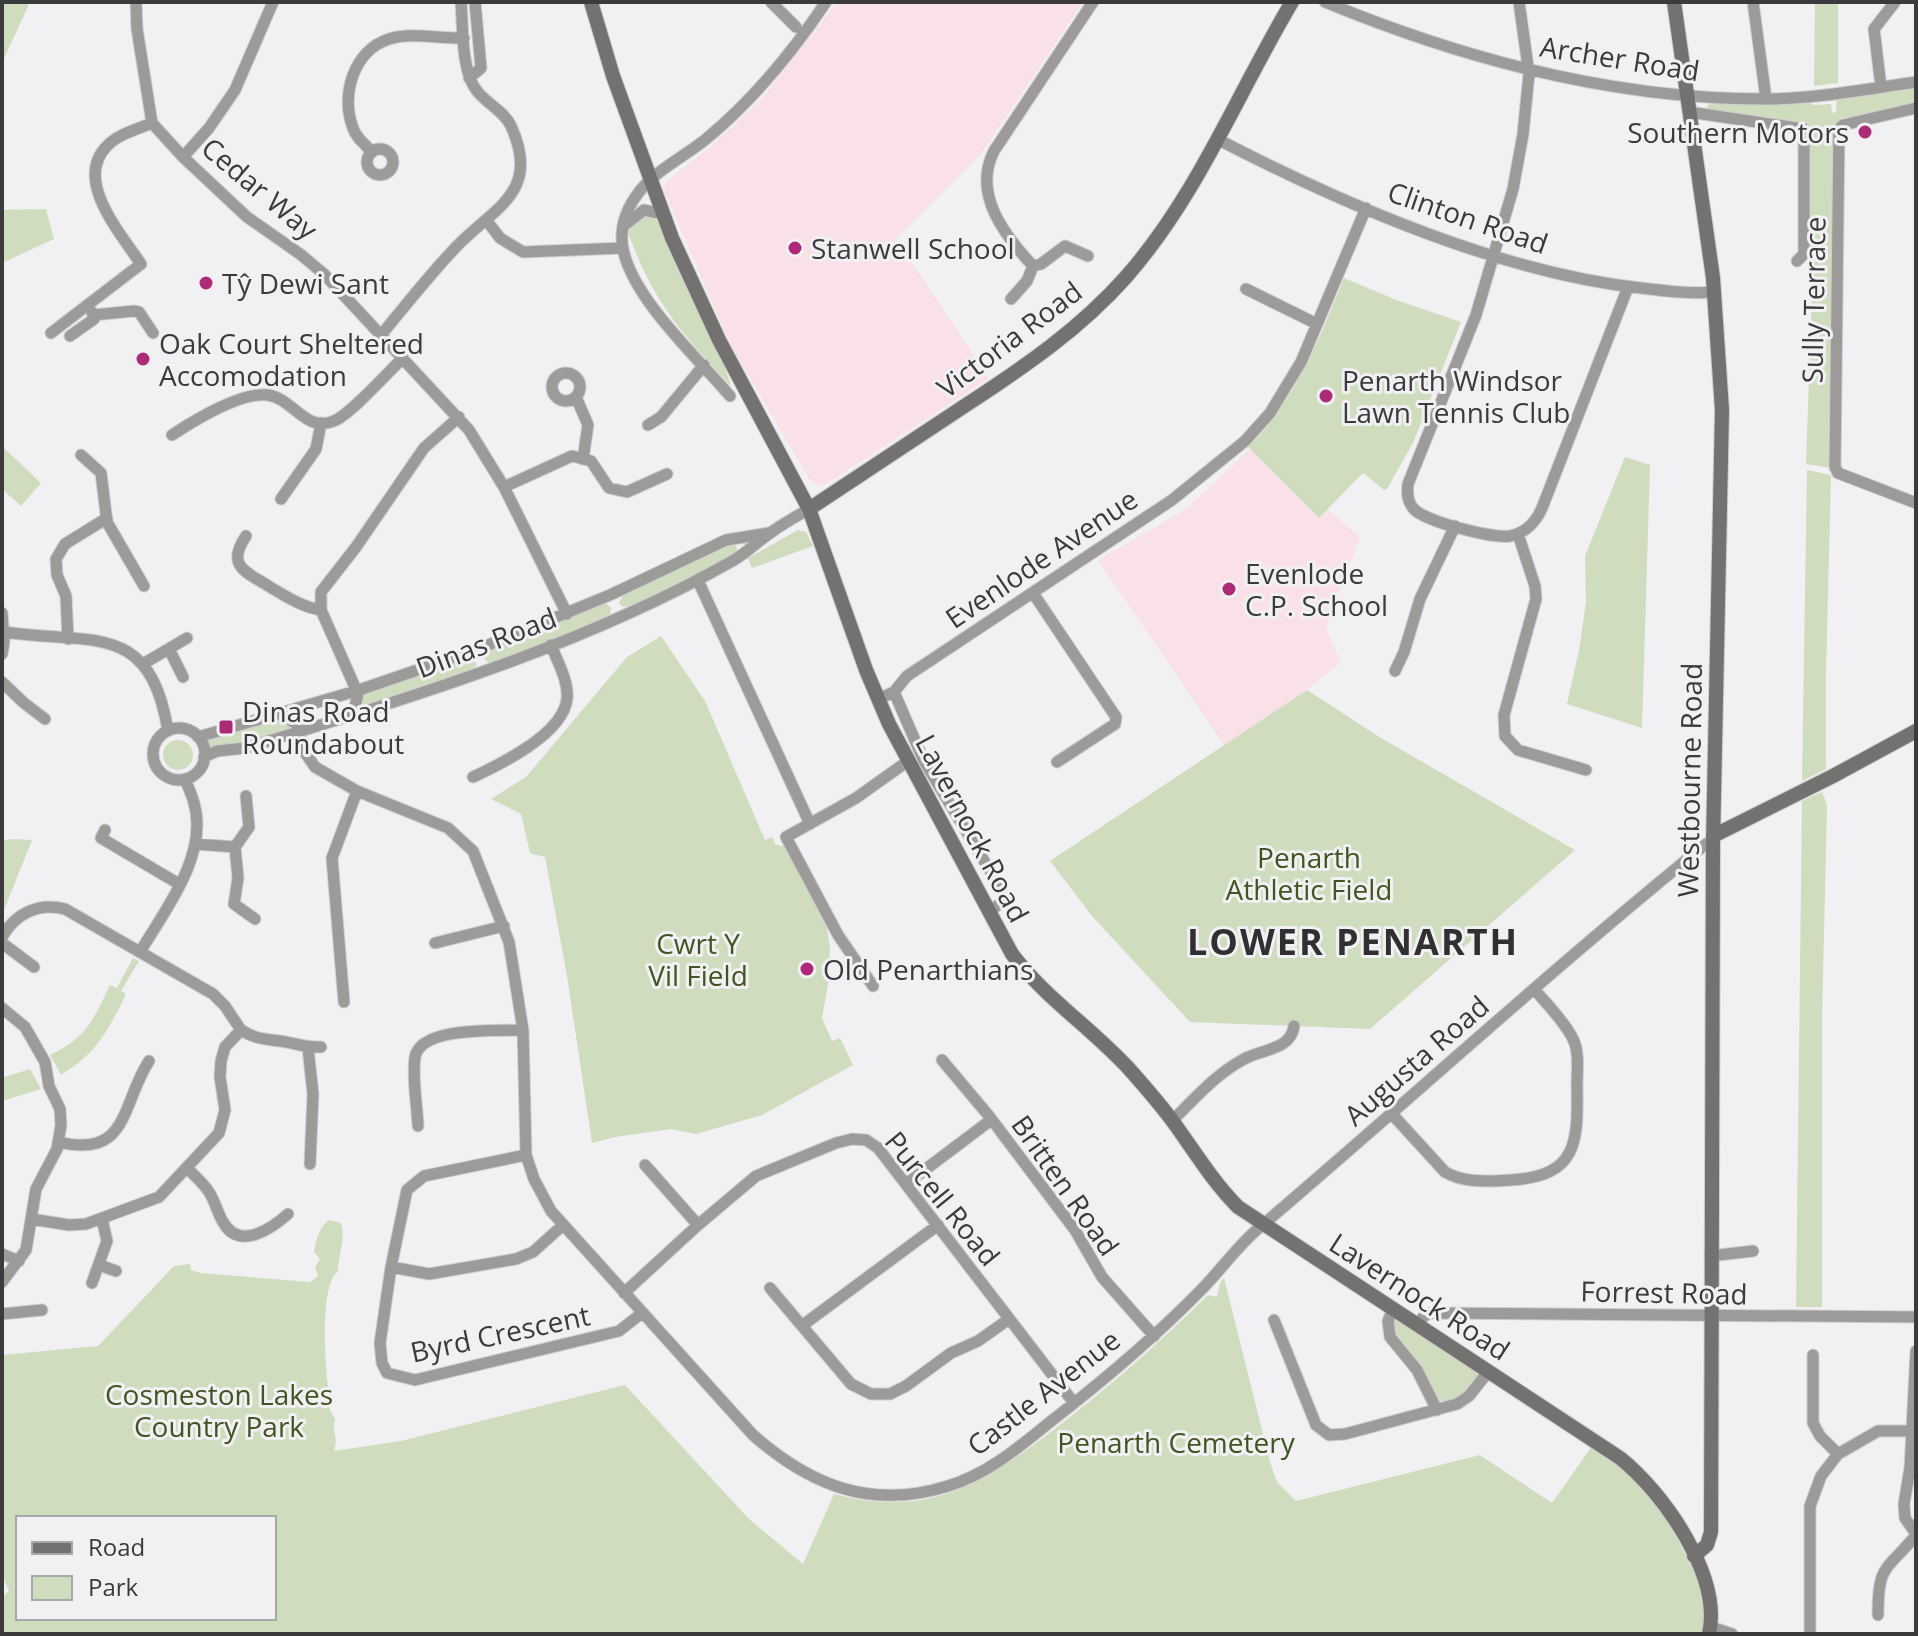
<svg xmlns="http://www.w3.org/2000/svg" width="1918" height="1636" font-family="'Open Sans',sans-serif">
	<rect width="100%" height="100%" fill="#f1f1f4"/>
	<!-- education -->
	<path fill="#fae0e7" d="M837,2H1083L980,155L896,239L989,378L823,486L811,482L730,344L663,188L666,182L710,147L759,102Z
		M1250,449L1318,517L1327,509L1360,537L1326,629L1341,662L1307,690L1224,745L1098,560L1185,510Z"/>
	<!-- green -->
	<path fill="#cfdcbd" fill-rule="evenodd" d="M2,2H30L2,63Z
		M1815,2H1838V83L1814,86Z
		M1916,84V104L1891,107L1887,113L1841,118L1843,127L1830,468L1806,464L1813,264L1809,260L1810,160L1803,154L1799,133L1707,113V106L1712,102L1807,101L1814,105L1831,104L1832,113L1836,112L1837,98Z
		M46,209L54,239L2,263V210Z
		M648,216L654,217L662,227L722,357L731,386C682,334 652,301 628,232L638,219Z
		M1344,278L1399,301L1461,322L1413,443L1387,489L1384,490L1363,473L1319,518L1248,447C1296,400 1319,339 1344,278Z
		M2,446L41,483L21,506L2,489Z
		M1625,457L1650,465L1642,728L1567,704L1579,650L1586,602L1585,556Z
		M1807,470L1831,475L1826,673V769L1802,781Z
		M798,530L806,532L813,546L752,568L748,558Z
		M732,542L737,547L736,554L631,606L623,607L619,603L623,594Z
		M603,603H606L611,608L610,614L606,618L490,664L484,659L486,651Z
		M661,636L705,701L765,840L772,837L776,845L786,846L825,918L830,948L828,984L822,1018L832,1041L840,1038L853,1065L762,1115L696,1134L671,1129L615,1137L592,1143L567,976L545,857L530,853L521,814L491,799L526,777L627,657Z
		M470,657L477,664L473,671L360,708L361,694Z
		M1307,690L1381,738L1575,850L1370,1029L1190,1022L1092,916L1050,861Z
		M279,719L296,728L257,741L210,748L207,740Z
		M163 755a15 15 0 1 1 30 0a15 15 0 1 1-30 0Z
		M1822,792L1827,805L1822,1020V1307H1796L1802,801Z
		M14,839L32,840L2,915V840Z
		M133,958L139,961L121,991L126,994C108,1031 97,1053 61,1075L50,1055C88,1036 92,1022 110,985L117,988Z
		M30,1069L41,1089L2,1101V1078Z
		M329,1220L341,1223C346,1238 338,1255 338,1271C320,1286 325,1355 327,1378C328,1389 331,1399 330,1410L335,1419C331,1433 339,1435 334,1451L401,1441L625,1385L749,1519L803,1564L834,1494C868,1503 907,1506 942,1495C984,1483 1017,1457 1052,1431C1107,1389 1158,1344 1208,1295L1217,1297L1220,1283L1224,1278L1270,1462L1277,1482L1296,1501L1480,1455L1552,1503L1592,1446L1622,1467L1659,1508L1675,1534L1705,1593L1704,1634H2V1597L9,1591L2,1575V1355L98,1346L174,1266L190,1264L191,1270L201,1273L310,1282L318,1276L315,1268L320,1259L314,1252C315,1241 320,1226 329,1220ZM18,1518H274V1618H18Z
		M1396,1318L1477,1370L1479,1376L1467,1393L1447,1404L1437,1399L1394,1336L1392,1325Z"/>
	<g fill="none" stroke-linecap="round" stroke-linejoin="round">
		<defs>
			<path id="street" d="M136,2L137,29L152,123L183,157L247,217L300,254L324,274L469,430L504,487L567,614
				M771,2L796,27
				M1325,2C1463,59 1615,99 1764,99C1815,99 1866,89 1916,82
				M1519,2L1529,74L1523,134L1513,189L1476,315L1408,484C1407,493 1407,501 1413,508C1422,521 1494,539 1510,536C1525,533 1536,522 1542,508L1628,287
				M1753,2L1766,99
				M469,78L481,68L475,2
				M1881,87L1874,29L1895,2
				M1916,108L1843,125L1839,129L1835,467L1838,473L1916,503
				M1689,112L1804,129V254L1797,261
				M1219,140C1343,204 1502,273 1641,288C1666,291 1690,294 1714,292
				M367 162a13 13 0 1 1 26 0a13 13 0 1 1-26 0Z
				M372,152C365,144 356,138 353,128C340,95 354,50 389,39C411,32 441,39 464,38
				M183,157L209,128L235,90L273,2
				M487,221L500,238L523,252L623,248
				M626,224L644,210L663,214
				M1088,256L1065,246L1041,264L1033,266C1005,236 972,194 994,151L1093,2
				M1246,289L1317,324
				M1011,299L1027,281L1033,266
				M93,315L134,311L139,312L153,333
				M51,333L141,264C121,234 73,180 107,146C118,134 138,129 152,123
				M381,335C406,305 430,274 457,246C495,207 541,192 511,126C504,111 487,104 477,91C461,72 463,26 461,2
				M70,336L94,319L92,312
				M552 387a14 14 0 1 1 28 0a14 14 0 1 1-28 0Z
				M730,396C697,357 633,299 623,249C619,228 626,209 639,192C656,170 684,157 706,139C753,100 792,53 826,2
				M576,397L588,425L583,459
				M648,425L661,417L704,365
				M172,435C195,420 241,392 268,395C294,399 305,433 334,421C351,414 388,372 403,358
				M81,455L101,473L107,522L144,586
				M504,487L572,456L591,461L609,488L627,492L667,474
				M281,499L316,449L321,423
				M1518,534L1535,586L1536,599L1504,715L1505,736L1518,750L1586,770
				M246,536C225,567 247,572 270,587C287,597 302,607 321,610
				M700,585L810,824
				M1033,593L1116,717L1115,724L1057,762
				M2,613L4,642L2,654
				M4,632C92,645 150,620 168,731
				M68,639L66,596L57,575L56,559L65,544L107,518
				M169,649L183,677
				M143,664L187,638
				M1395,671L1404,652L1420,599L1455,526
				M2,682L24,703L45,719
				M894,692L924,761L1007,899L988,912
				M878,699L894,692L907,676L1172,500L1245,441L1270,413L1301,362L1366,208
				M281,714L296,724L306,754L315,767L357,791L448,828L473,851L509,942L523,1030L526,1155L534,1179L551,1211L753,1435C811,1486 872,1510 948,1486C988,1474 1019,1447 1050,1422C1103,1381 1154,1338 1201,1290C1221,1270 1238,1245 1259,1228C1408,1101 1553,968 1706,844H1713
				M353,715L358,694L321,610V592L356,547L424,448L459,417
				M153 754a26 26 0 1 1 52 0a26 26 0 1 1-52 0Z
				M198,737L356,691L476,650L610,595L726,540L769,533
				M204,757L217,751L246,748C412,697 583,646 734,560C748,552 759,540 773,531C784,523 797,516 809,509
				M473,777C501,764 563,734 567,699C569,681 557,661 551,645
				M105,830L101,838L179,884
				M195,844L235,847L249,827L246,796
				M235,847L238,878L234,904L255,919
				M2,937C15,914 38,902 65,909L213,994L225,1006L241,1030
				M2,943L34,967
				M435,943L504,926
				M140,952C165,910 209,855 194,803C192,795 188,787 185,779
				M873,986L838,935L786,837L856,798L908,761
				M344,1002L332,858L357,791
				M2,1008L25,1027L45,1062L49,1086L60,1109L61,1125L57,1149L36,1189L26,1250L2,1282
				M308,1048L313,1094L310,1164
				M942,1060L989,1116L1075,1230L1102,1277L1154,1336
				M1391,1113L1445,1172C1466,1184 1489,1181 1511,1180C1578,1176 1578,1142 1577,1086C1577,1071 1580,1051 1572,1037C1563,1020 1547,1004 1534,989
				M1172,1121C1194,1099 1216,1074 1244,1059C1262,1049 1291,1050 1294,1026
				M418,1126C417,1105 412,1078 415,1057C421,1026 498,1031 523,1030
				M59,1142C129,1159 121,1104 149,1061
				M526,1155L424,1176L407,1190L391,1267L380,1343L382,1363L387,1373L415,1380L619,1331L642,1313
				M645,1165L698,1225
				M188,1169C195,1176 203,1183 209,1192C215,1201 217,1212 223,1222C239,1251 271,1229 288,1214
				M906,1184L991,1120
				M31,1219L69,1225L86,1224L159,1197L219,1133L225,1110L220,1077L221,1061L225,1047L241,1030C255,1039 265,1039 280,1041C295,1043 305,1048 321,1047
				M2,1254L19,1261
				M1710,1256L1753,1251
				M99,1265L116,1271
				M391,1267L429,1274L516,1259L533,1252L563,1225
				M92,1283L107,1241L102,1219
				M770,1288L851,1384L871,1394H890L906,1386L951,1353L978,1341L1009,1319
				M624,1293L698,1225L756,1176L836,1143L852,1139L866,1140L878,1148L1074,1403
				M1393,1309L1388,1321L1390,1337L1417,1370L1437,1410
				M2,1314L42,1310
				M1274,1320L1316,1425L1329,1435L1345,1434L1457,1404L1469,1396L1488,1372
				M803,1325L938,1225
				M1417,1325L1424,1316L1431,1313L1916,1317
				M1916,1351L1910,1468L1904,1504L1905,1518L1916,1534
				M1813,1355V1423L1820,1436L1838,1454
				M1878,1615C1878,1563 1886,1572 1916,1535
				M1711,1627L1732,1634
				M1810,1634V1506L1821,1476L1838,1454L1878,1431H1912"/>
			<path id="secondary" d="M591,2L613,76L672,238L719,340L809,509L866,670L889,724L1012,954C1046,999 1093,1029 1131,1071C1146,1088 1161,1105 1174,1123C1195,1152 1213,1182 1238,1207L1620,1458C1664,1493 1722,1576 1709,1634
				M1674,2L1713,278L1722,410L1713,844L1711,1532L1707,1545L1694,1556
				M809,509C861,474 914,440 966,405C1024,367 1080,329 1126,277C1198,195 1237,94 1292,2
				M1713,836L1833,776L1916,731"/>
		</defs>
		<!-- street casing -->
		<use href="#street" stroke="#cdcccf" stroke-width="13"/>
		<!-- secondary casing -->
		<use href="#secondary" stroke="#cdcccf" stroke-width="16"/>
		<!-- street -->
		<use href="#street" stroke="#9c9b9a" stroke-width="11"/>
		<!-- secondary -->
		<use href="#secondary" stroke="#747270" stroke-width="14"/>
	</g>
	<!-- markers -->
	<g fill="#ad2b76" stroke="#f1f1f4" stroke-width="3">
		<circle cx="1865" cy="132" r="8"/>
		<circle cx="795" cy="248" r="8"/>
		<circle cx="206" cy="283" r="8"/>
		<circle cx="143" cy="359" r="8"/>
		<circle cx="1326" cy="396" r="8"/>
		<circle cx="1229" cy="589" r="8"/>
		<rect x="218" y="719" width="16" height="16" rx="4"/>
		<circle cx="807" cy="969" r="8"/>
	</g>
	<g text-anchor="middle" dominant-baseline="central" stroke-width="6" stroke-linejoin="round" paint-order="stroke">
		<!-- street labels -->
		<g font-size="28" fill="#3b3a3c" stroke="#f1f1f4">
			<text transform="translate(1620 58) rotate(9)">Archer Road</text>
			<text transform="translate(260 188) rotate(40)">Cedar Way</text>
			<text transform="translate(1468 217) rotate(19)">Clinton Road</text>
			<text transform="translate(1813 300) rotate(-89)">Sully Terrace</text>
			<text transform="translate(1009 339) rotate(-37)">Victoria Road</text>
			<text transform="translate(1041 558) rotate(-34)">Evenlode Avenue</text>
			<text transform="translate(486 642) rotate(-21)">Dinas Road</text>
			<text transform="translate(1689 780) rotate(-89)">Westbourne Road</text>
			<text transform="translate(973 828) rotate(62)">Lavernock Road</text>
			<text transform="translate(1416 1060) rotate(-41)">Augusta Road</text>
			<text transform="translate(1066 1185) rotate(55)">Britten Road</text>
			<text transform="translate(943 1198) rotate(51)">Purcell Road</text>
			<text transform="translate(1664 1292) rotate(1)">Forrest Road</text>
			<text transform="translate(1420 1296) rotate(33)">Lavernock Road</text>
			<text transform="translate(500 1333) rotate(-12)">Byrd Crescent</text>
			<text transform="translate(1043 1392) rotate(-38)">Castle Avenue</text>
		</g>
		<!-- poi labels -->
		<g font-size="28" fill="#3b3a3c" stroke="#f1f1f4" text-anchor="start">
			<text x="1849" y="132" text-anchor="end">Southern Motors</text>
			<text x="811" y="248">Stanwell School</text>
			<text x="222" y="283">Tŷ Dewi Sant</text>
			<text x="159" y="343">Oak Court Sheltered<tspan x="159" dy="32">Accomodation</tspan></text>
			<text x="1342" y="380">Penarth Windsor<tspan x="1342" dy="32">Lawn Tennis Club</tspan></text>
			<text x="1245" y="573">Evenlode<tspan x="1245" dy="32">C.P. School</tspan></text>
			<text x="242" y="711">Dinas Road<tspan x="242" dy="32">Roundabout</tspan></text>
			<text x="823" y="969">Old Penarthians</text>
		</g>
		<!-- park labels -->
		<g font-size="28" fill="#425420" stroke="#f1f1f4">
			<text x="1309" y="857">Penarth<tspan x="1309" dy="32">Athletic Field</tspan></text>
			<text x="698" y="943">Cwrt Y<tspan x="698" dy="32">Vil Field</tspan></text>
			<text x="219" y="1394">Cosmeston Lakes<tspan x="219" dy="32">Country Park</tspan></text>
			<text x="1176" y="1442">Penarth Cemetery</text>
		</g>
		<!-- district labels -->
		<g font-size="36" font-weight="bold" letter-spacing="2" fill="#302f32" stroke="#f1f1f4">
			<text x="1353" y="941">LOWER PENARTH</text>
		</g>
	</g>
	<!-- border -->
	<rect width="1918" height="1636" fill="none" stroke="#3b3a3c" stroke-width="8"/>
	<!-- legend -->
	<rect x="16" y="1516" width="260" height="104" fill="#f1f1f4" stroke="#a8a8aa" stroke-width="2"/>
	<rect x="32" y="1542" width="40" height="12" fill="#747270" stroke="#a8a8aa" stroke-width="2"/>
	<text x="88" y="1556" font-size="24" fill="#3b3a3c">Road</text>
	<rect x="32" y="1576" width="40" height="24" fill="#cfdcbd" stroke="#a8a8aa" stroke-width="2"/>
	<text x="88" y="1596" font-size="24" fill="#3b3a3c">Park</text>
</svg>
